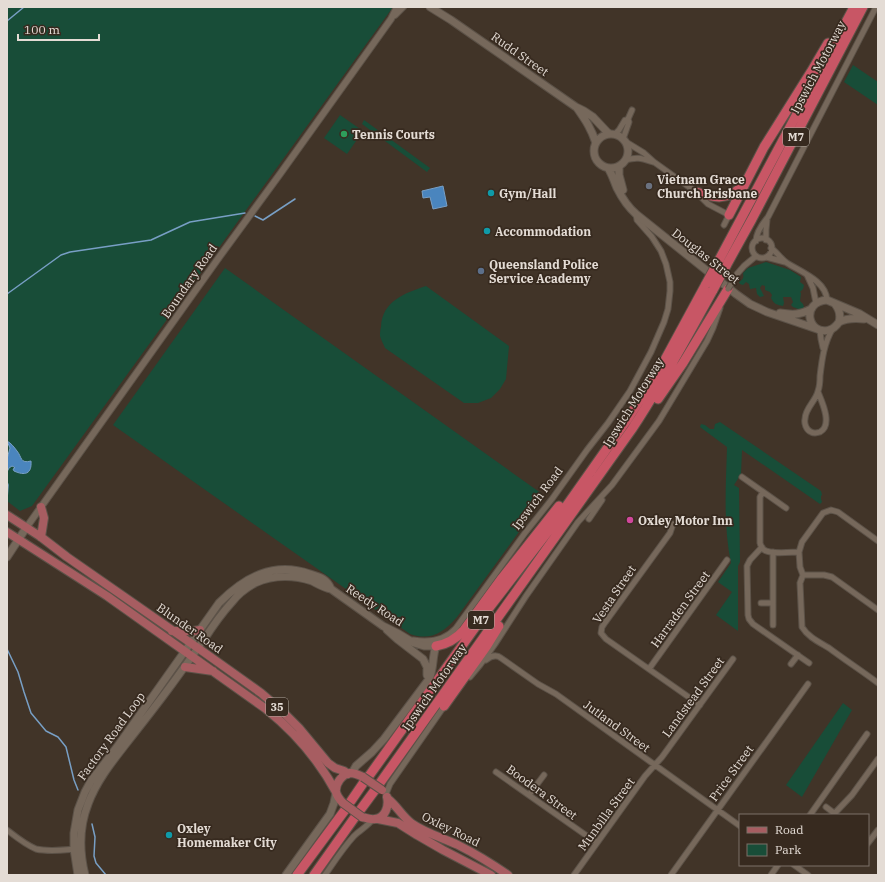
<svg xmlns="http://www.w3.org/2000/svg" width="885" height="882" font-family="'IBM Plex Serif',serif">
	<rect width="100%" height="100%" fill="#413428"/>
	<!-- green -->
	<path fill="#184d38" d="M7,7H393L32,506L20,511L7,501Z
		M853,65L878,82V105L844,82Z
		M340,115L363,131L347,154L324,138Z
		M364,120L430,168L427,172L362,124Z
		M766,262L790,270L801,277L800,282L804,285L803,289L800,292L801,293L800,301L803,304L804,307L801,310L793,307L791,305L793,302L791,297H783L784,303L783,306C777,305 774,304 771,298L772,295L770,292L765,290V286L762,285L760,288L764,296L760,297L757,294L756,288L750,289L749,284L746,282L743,285L740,284L739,282C743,279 744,278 743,273L748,268Z
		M225,268L545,496L457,617C443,633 431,641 410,634L113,425Z
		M426,286L509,346L506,379L500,389L491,398L478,403H464L385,348C384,345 381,340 380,336C380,334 380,330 381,327C382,301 405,293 426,286Z
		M720,422L821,491L822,495L821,496V499L822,502L820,504L742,450L741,474L734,485L739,488L740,562L738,566V631L716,615L732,592L718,582L731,563C723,525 726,485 727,447L700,427L701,424L705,425L710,429H714L715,424Z
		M843,703L852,710L802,797L786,785Z"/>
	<!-- water -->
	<path fill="#4a85be" stroke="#789fc5" d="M443,186L447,206L433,209L430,197L423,198L422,191Z
		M7,441C11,443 14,447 17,451C22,457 20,464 31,461C32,474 25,476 14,471L13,469L15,468L14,467L12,466L9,468L7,472V459L10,448Z"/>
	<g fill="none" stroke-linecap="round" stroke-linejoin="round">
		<!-- stream -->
		<path stroke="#789fc5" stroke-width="1.5" d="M7,21L24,7
			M255,216L263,220L295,199
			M7,294L61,255L70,252L151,240L190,222L245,213
			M7,482L8,485L7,499
			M7,649L18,672L24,692L31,713L46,731L58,737L66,747L74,780L78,790
			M92,824L95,837L94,856L96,863L106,875"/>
		<defs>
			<path id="minor" d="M615,134L619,130L625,120L628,119L632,110
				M623,139L629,122L628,119
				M626,142L644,153L654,162L696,192L708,204L729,215L724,225
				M625,160C638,157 640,158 653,162
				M752 248a10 10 0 1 1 20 0a10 10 0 1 1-20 0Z
				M766,240V230L767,220
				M756,241C756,232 763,223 768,217L876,7
				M771,248C777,252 781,259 787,263C801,272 826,281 827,300
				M766,257L785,262
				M737,274L744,266L756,256
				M807,275L813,288L816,303
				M820,330L821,339L823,348
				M818,392C822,402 833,425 820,432C817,433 813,433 811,432C806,430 804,423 805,419C805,408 816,401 818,391C820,386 820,381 820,376C822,359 824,343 833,328
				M742,477L786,508
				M763,492L760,497V543C761,546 761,547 763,549C769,555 791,552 799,552
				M589,519L602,500
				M673,524L670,533L604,624L602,627L601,633L606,639L700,705
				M878,541L838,512L831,510L823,513L802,542L799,552L800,567L803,575L800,583L802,627C808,637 819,642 829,648C845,660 862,671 878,683
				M762,547L750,560L747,566L748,615L749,619L753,624L809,663
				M773,552V625
				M803,575H824L832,577L878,610
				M761,603H773
				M413,640C430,643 445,640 456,628L525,533L552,499L587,450L608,423L630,391L651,352L664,322L668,309L670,291V282L666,264L661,251L652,237L637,220L636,214
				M486,660C491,656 496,654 501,658L538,684L556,694L740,826
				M791,664L798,655
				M649,669L727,560
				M470,677L480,665L495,644L526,596L578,522L612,485L659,421L707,341L713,328L720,308
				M496,772L597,843
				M386,794L390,784L445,705
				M529,795L544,775
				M826,807L834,813
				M810,815L867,734
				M833,815L852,795L878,759
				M7,830C16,837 26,845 36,849C49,852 63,850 77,849
				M868,843L878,830
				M794,865L808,875
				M325,875C334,862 343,848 354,836C360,830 368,826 373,819
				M574,875L645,776L662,757L733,659
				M671,875L808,684
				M771,875L778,865"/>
			<path id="tertiary" d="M395,15L403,7
				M26,528L220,256L280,174L391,19L397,7"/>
			<path id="secondary" d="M430,7L451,20L576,107L584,111L593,117L609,134
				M577,108C586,121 591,128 596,143
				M594 151a17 17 0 1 1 34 0a17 17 0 1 1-34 0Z
				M619,166V175L623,190
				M608,168C612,174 614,181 617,188C622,198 628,207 636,214L736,294L750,304L767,312L817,329
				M835,304C839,309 841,315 839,322C837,325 833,329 829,330C808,336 800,302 827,300L860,314L878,325
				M780,313C793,315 800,315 811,309
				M839,322C847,318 855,318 864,319
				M7,557L26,528
				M387,630L397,639L423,659L427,667V675
				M78,875L74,849V833L78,810L85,792L91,781L117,747L219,603C244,578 273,561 310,574C320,577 327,579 331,589
				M85,875C79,851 79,827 88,804C96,782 111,763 125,745C140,726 155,707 169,688C181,672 192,656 203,641C212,627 221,614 232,602C238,594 246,588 255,583C273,575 293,575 312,581C318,584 324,588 331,589L383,626L399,634L414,643L424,646H436C432,657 434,669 429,679L384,739L372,752L356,766L352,773
				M286,875L330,814L334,803L336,793"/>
			<path id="primary" d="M7,515L41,537L67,557L205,653L261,693L282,711L299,728L328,763L335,768L344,771L348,774
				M7,532L107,596L266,709C295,732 318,759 336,792
				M41,537L44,518L41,507
				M172,631H193L200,630
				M185,667L213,671
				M388,799C397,806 402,816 411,823C425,833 443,838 458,845C476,854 492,864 508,875
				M343,803C340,800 337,796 336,792C335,784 342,774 350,773C355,773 359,775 363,777
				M362,817C366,818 371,820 375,819C386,818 389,805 387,797
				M378,819L398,823L417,835L443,850L491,875"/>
			<path id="motorway" d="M696,192C714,198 728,201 742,186
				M729,215L764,147L811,72L828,43
				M719,260L854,7
				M726,266L752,219L863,7
				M658,399L683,363L728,289
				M436,646C448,644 456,639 464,630L502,578L559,506
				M444,706L486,647L499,626
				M369,776L489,608L553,525L627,420L661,367L706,284
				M380,783L632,429C662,384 687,337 713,290
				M351,801L364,782
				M361,809L375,790
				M297,875L345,810
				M314,875L355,817"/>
		</defs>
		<!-- minor casing -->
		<use href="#minor" stroke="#5c5248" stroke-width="7"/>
		<!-- tertiary casing -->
		<use href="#tertiary" stroke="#5c5248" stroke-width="8"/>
		<!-- secondary casing -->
		<use href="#secondary" stroke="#5c5248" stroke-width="9"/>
		<!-- primary casing -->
		<use href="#primary" stroke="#5c5248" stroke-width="10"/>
		<!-- motorway casing -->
		<use href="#motorway" stroke="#5c5248" stroke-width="11"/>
		<!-- minor -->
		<use href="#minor" stroke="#76685b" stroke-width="5"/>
		<!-- tertiary -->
		<use href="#tertiary" stroke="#76685b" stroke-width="6"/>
		<!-- secondary -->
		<use href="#secondary" stroke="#76685b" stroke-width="7"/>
		<!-- primary -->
		<use href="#primary" stroke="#a75d61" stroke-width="8"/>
		<!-- motorway -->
		<use href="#motorway" stroke="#c85665" stroke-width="9"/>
		<defs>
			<path id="minor-bridge" d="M728,289L737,274"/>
			<path id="primary-bridge" d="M363,777L382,790
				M343,803L362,817"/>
			<path id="motorway-bridge" d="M706,284L719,260
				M713,290L726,266"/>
		</defs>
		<!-- minor-bridge casing -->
		<use href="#minor-bridge" stroke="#5c5248" stroke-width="7" stroke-linecap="butt"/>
		<!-- primary-bridge casing -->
		<use href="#primary-bridge" stroke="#5c5248" stroke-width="10" stroke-linecap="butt"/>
		<!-- motorway-bridge casing -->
		<use href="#motorway-bridge" stroke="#5c5248" stroke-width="11" stroke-linecap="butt"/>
		<!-- minor-bridge -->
		<use href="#minor-bridge" stroke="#76685b" stroke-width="5"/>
		<!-- primary-bridge -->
		<use href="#primary-bridge" stroke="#a75d61" stroke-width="8"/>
		<!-- motorway-bridge -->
		<use href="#motorway-bridge" stroke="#c85665" stroke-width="9"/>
	</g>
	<!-- markers -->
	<circle fill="#2e9e5b" stroke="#372a1f" stroke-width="1.5" cx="344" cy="134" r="4"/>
	<circle fill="#6b7280" stroke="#372a1f" stroke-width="1.5" cx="649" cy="186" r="4"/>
	<g fill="#0f9aa8" stroke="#372a1f" stroke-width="1.5">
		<circle cx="491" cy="193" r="4"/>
		<circle cx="487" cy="231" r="4"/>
		<circle cx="169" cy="835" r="4"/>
	</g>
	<circle fill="#5c6f8a" stroke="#372a1f" stroke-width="1.5" cx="481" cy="271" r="4"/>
	<circle fill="#d1479c" stroke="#372a1f" stroke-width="1.5" cx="630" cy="520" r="4"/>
	<g text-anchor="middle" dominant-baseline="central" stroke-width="3.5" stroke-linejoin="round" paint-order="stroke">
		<!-- shield labels -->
		<g fill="#372a1f" stroke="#b0a79e" stroke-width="1">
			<rect x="783" y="128" width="26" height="18" rx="3"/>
			<rect x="468" y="611" width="26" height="18" rx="3"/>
			<rect x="266" y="698" width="22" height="18" rx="3"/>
		</g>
		<g font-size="11" font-weight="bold" fill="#e4dcd5">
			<text x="796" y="137">M7</text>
			<text x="481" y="620">M7</text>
			<text x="277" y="707">35</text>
		</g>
		<!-- street labels -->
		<g font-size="12" fill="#e4dcd5" stroke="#372a1f">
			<text transform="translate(520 54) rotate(35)">Rudd Street</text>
			<text transform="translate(818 67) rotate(-62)">Ipswich Motorway</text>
			<text transform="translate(706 256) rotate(38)">Douglas Street</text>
			<text transform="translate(189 281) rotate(-55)">Boundary Road</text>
			<text transform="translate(633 402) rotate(-58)">Ipswich Motorway</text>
			<text transform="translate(537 498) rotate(-53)">Ipswich Road</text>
			<text transform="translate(614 594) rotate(-56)">Vesta Street</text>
			<text transform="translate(375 605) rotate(33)">Reedy Road</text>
			<text transform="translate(680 609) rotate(-54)">Harraden Street</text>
			<text transform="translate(190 628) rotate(35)">Blunder Road</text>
			<text transform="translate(434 687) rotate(-55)">Ipswich Motorway</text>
			<text transform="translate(693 697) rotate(-54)">Landstead Street</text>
			<text transform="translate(617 726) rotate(36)">Jutland Street</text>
			<text transform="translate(111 736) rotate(-54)">Factory Road Loop</text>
			<text transform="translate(731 773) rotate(-54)">Price Street</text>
			<text transform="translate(542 792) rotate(36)">Boodera Street</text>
			<text transform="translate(606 814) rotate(-54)">Munbilla Street</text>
			<text transform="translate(451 829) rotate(26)">Oxley Road</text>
		</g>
		<!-- poi labels -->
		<g font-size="12" font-weight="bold" fill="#e4dcd5" stroke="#372a1f" text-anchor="start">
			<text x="352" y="134">Tennis Courts</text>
			<text x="657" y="179">Vietnam Grace<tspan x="657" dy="14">Church Brisbane</tspan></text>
			<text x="499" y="193">Gym/Hall</text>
			<text x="495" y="231">Accommodation</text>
			<text x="489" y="264">Queensland Police<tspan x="489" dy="14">Service Academy</tspan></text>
			<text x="638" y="520">Oxley Motor Inn</text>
			<text x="177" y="828">Oxley<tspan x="177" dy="14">Homemaker City</tspan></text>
		</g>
	</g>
	<!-- border -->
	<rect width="885" height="882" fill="none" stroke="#e4dcd5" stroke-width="16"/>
	<!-- legend -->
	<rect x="739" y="814" width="130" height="52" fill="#372a1f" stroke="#7c7168"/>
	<rect x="747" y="827" width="20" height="6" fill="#a75d61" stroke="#7c7168"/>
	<text x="775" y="834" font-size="12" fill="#e4dcd5">Road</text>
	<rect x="747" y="844" width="20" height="12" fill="#184d38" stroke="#7c7168"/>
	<text x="775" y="854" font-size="12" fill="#e4dcd5">Park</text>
	<!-- scale -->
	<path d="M18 34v6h81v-6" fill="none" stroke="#e4dcd5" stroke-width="2"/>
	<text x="24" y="34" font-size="12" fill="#e4dcd5" stroke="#372a1f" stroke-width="3" paint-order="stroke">100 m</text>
</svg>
